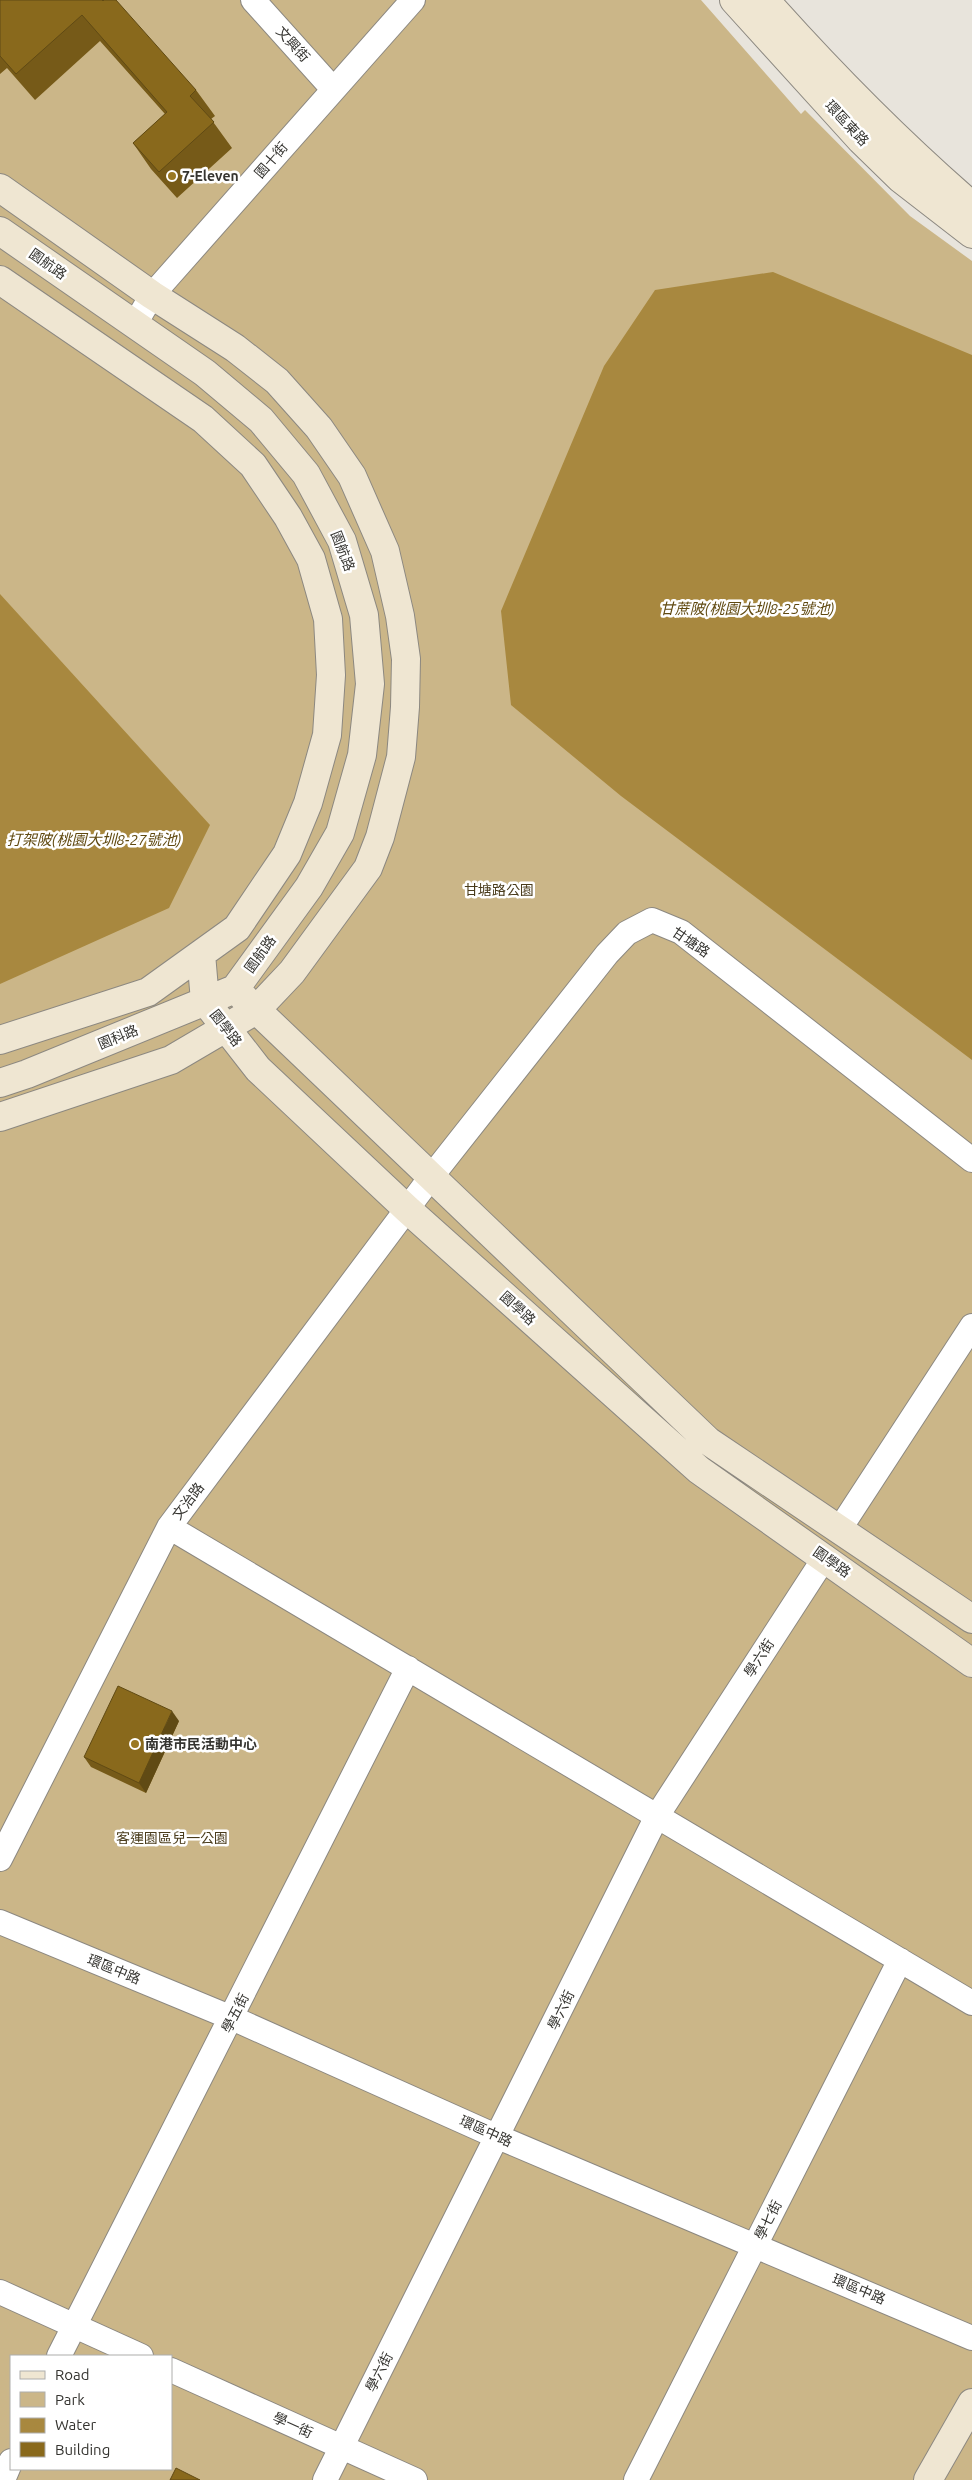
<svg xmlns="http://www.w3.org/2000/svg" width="972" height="2480" font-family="Ubuntu,'Noto Sans TC',sans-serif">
	<rect width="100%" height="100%" fill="#e8e4dc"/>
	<!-- green -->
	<path fill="#cbb688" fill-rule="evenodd" d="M0,0H701L801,114L805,110L910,216L972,261V2480H0ZM11,2356H171V2469H11Z"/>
	<!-- water -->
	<path fill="#a8883f" d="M773,272L972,355V1060L621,796L511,705L501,611L604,366L655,290Z
		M0,594L210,825L169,908L0,984Z"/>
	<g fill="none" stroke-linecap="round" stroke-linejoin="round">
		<defs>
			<path id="street" d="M253,0L333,89
				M135,324L152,295L413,0
				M169,1527L972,2003
				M839,1530L972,1326
				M0,1859L169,1527L431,1177L607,954L627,933L652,920L681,932L972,1160
				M0,1922L232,2018L498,2137L972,2338
				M0,2292L141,2356
				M59,2356L408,1668
				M171,2370L415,2480
				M3,2480L11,2461
				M325,2480L657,1816L825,1557
				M636,2480L900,1960"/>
			<path id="secondary" d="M734,0L861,140L901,179L972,234
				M765,0C830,73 898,142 972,206
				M0,188L152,295L235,348L277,381L319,428L352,476L385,551L400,616L406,659L405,707L401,757L380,837L368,868L292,972L256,1010L171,1060L0,1117
				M0,231L205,373L261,420L306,474L342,541L364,615L370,684L362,755L340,833L309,887L235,989L27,1074L0,1083
				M0,280L203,419L253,465L288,517L311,559L328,619L331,675L327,735L308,803L287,854L237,928L148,992L0,1040
				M201,954L205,1001L258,1069L407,1209L699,1470L972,1663
				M243,997L708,1441L972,1619
				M928,2480L972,2403"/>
		</defs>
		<!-- street casing -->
		<use href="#street" stroke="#8c8880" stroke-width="26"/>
		<!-- secondary casing -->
		<use href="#secondary" stroke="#8c8880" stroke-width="30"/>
		<!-- street -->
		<use href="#street" stroke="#fff" stroke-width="24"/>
		<!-- secondary -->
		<use href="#secondary" stroke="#efe6d2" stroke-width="28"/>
	</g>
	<!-- wall -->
	<path fill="#765a18" d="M0,0H102L196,90L215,116L211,119L232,148L177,198L151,169L133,143L165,114L100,41L35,100L7,68L0,74Z
		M179,1721L146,1793L91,1767L84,1757Z"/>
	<!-- shaded-wall -->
	<path fill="#604a14" d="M172,1711L179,1721L146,1793L139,1783Z"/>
	<!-- building -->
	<path fill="#89691c" stroke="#604a14" d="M0,0H102L103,1L104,0H116L196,90L190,96L214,122L159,172L133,143L167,112L82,15L16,74L0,56Z
		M118,1686L172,1711L139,1783L84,1757Z
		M176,2468L200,2480H170Z"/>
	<!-- markers -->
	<g fill="#9a7822" stroke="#fff" stroke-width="2">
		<circle cx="172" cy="176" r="5"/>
		<circle cx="135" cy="1744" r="5"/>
	</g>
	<g text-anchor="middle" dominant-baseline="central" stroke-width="5" stroke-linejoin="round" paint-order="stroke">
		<!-- street labels -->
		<g font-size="14" fill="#353430" stroke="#fff">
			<text transform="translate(293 44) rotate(48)">文興街</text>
			<text transform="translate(847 123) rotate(47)">環區東路</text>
			<text transform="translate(271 160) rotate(-49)">園十街</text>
			<text transform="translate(48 264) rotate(35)">園航路</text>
			<text transform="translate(343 551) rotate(69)">園航路</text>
			<text transform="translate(691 942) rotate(34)">甘塘路</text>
			<text transform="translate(260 954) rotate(-54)">園航路</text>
			<text transform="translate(226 1028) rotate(52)">園學路</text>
			<text transform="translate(118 1037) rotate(-22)">園科路</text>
			<text transform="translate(518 1308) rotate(42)">園學路</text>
			<text transform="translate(188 1501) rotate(-53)">文治路</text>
			<text transform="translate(832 1562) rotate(35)">園學路</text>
			<text transform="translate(759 1658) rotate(-57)">學六街</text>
			<text transform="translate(114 1969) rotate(22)">環區中路</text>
			<text transform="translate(561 2010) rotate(-64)">學六街</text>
			<text transform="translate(235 2013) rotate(-63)">學五街</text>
			<text transform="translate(486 2131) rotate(24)">環區中路</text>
			<text transform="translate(768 2220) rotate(-63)">學七街</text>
			<text transform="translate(859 2289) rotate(23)">環區中路</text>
			<text transform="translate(379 2372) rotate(-63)">學六街</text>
			<text transform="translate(293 2425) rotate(24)">學一街</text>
		</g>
		<!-- poi labels -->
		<g font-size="14" font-weight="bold" fill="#353430" stroke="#fff" text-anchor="start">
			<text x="182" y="176">7-Eleven</text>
			<text x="145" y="1744">南港市民活動中心</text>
		</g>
		<!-- park labels -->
		<g font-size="14" fill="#4a3c1c" stroke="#fff">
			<text x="499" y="890">甘塘路公園</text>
			<text x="172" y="1838">客運園區兒一公園</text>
		</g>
		<!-- water labels -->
		<g font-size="15" font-style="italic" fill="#604910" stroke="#fff">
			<text x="747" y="608">甘蔗陂(桃園大圳8-25號池)</text>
			<text x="94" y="839">打架陂(桃園大圳8-27號池)</text>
		</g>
	</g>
	<!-- legend -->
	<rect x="10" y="2355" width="162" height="115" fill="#ffffff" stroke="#aeaeac"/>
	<rect x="20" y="2371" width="25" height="8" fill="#efe6d2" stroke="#aeaeac"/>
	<text x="55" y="2380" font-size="15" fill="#353430">Road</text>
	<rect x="20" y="2392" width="25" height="15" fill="#cbb688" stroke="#aeaeac"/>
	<text x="55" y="2405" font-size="15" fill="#353430">Park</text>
	<rect x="20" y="2418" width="25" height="15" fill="#a8883f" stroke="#aeaeac"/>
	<text x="55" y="2430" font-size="15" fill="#353430">Water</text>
	<rect x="20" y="2442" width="25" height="15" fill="#89691c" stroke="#aeaeac"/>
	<text x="55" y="2455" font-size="15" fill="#353430">Building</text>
</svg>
